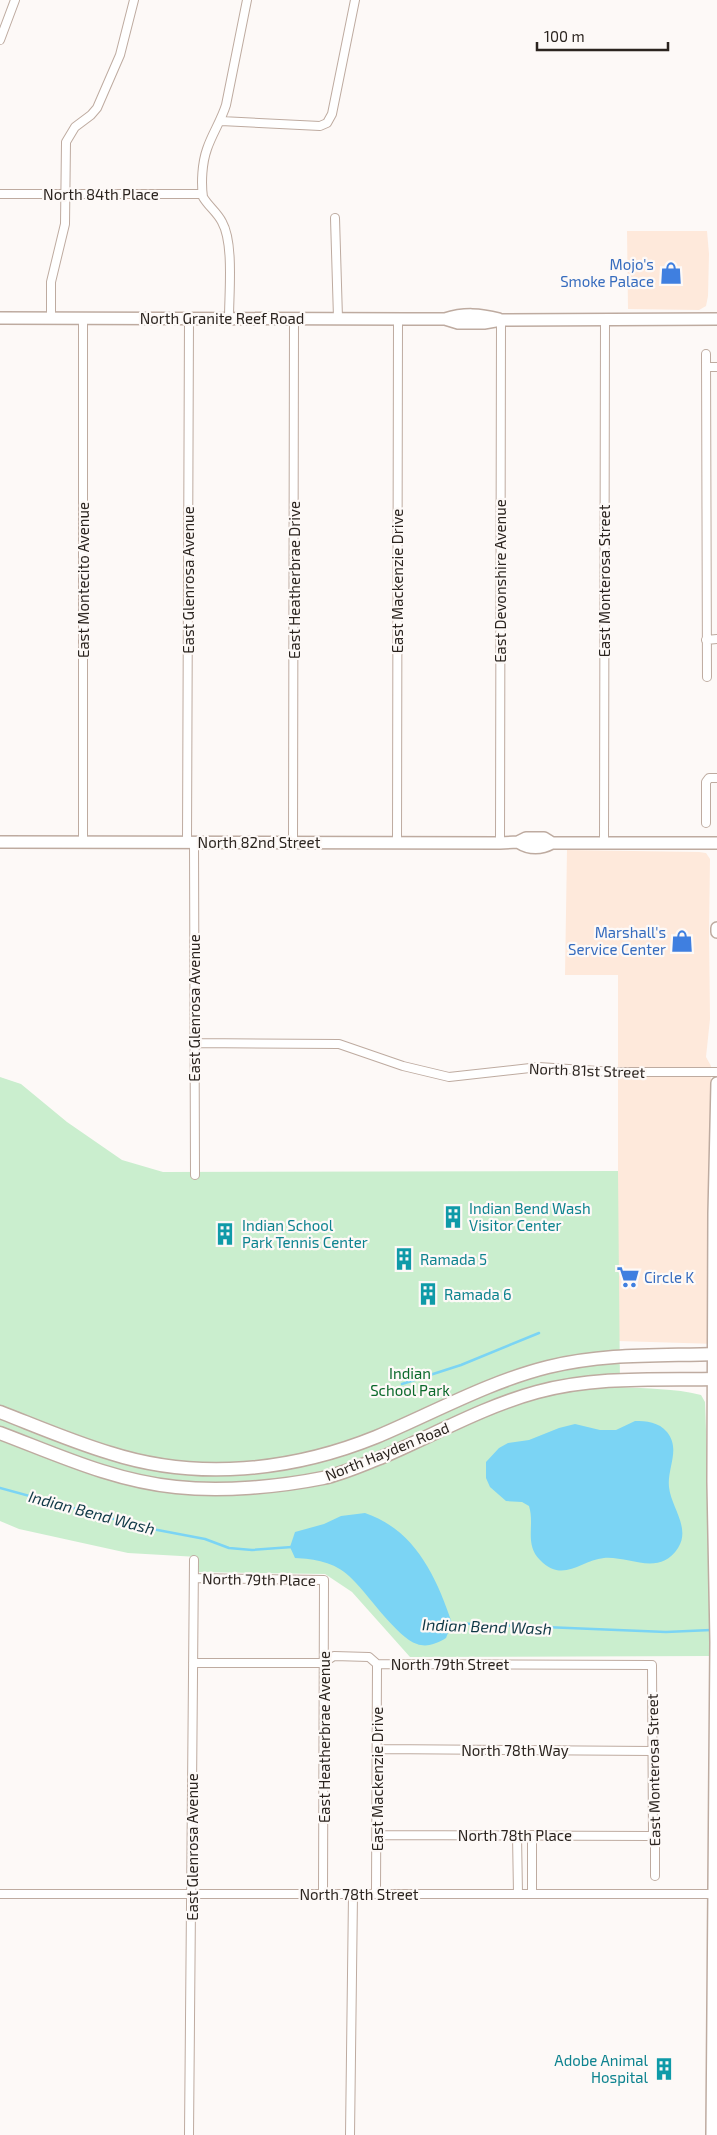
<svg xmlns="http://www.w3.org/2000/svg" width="717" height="2135" font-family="'Exo 2',sans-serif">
	<rect width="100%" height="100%" fill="#fdf9f7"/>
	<!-- built -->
	<path fill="#fee9db" d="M627,231H707L709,254L708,296L706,306L699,310L628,309Z
		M567,850L699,852L706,853L710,859L709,932L710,1019L706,1057L711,1066V1127L717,1344L618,1341V975H565Z"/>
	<!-- green -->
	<path fill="#caeece" d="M0,1077L21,1084L67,1122L122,1160L163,1172L618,1171L620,1387C647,1389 674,1388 701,1395L705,1402L710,1541V1656L410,1657L352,1592L325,1574L198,1572V1557L128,1553L19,1529L0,1521Z"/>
	<!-- water -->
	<path fill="#7bd4f4" d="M635,1421C646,1421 659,1422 667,1432C681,1449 667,1468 669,1487C671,1507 691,1528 678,1548C659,1577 630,1556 604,1558C581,1560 563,1584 540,1560C524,1544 535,1525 529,1506L522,1502L506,1501L490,1487L486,1478V1462L499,1448L508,1443L529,1440L559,1428L575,1424L600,1430H616Z
		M365,1513C415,1530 436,1576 452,1623L446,1638C438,1643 427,1648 417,1644C397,1638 366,1591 349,1576C334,1562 315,1559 295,1558L290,1547L295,1532L324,1524L341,1516Z"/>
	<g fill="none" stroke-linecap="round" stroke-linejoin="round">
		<!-- stream -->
		<path stroke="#7bd4f4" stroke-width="2.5" d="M402,1384L461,1365L539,1333
			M0,1488L147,1528L205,1539L229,1548L252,1550L292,1547
			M450,1623L666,1632L711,1630"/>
		<defs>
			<path id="street" d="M0,40L15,0
				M221,121L320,126L327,123L332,114L355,0
				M0,194H202
				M335,218L338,318
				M51,318V282L65,224L66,142L75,127L91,115L97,108L120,55L134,0
				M229,318C229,293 234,243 222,222C217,212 208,206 203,197C201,183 202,163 207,149C212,134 221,121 226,105L247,0
				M706,354L707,677
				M706,367H717
				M706,640L717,639
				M706,823V782L709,778H717
				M83,842V318
				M187,842L189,318
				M194,842L195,1175
				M293,842L294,318
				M397,843L398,319
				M500,843L501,320
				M604,843L605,319
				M193,1043L339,1044L403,1066L449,1077L539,1067L613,1072H717
				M194,1578L324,1580L323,1894
				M193,1663H323L334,1656L369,1657L377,1664L652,1665L653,1836L655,1842V1876
				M377,1749L653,1751
				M377,1835L653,1836
				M517,1835L518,1894
				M532,1835V1894
				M0,1894H717
				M376,1894L377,1664
				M189,2135L194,1560
				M350,2135L353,1894"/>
			<path id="secondary" d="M0,318L407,319H445L458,323H484L501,320L717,319
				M445,319C464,313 480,314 499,319
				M0,842L500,843L518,842L526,838H544L552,843
				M518,842C529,849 541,849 552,843H717
				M717,928V932
				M712,2135L716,1642L713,1482L714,1213L717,1083"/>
			<path id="primary" d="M0,1412C36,1426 73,1442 110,1453C197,1481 292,1471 376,1437C433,1413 488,1382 548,1367C607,1353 657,1356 717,1354
				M0,1433C58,1455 114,1481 176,1487C222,1492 278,1487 323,1478C342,1474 362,1465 380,1458C432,1436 482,1407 537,1392C596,1376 656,1380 717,1379"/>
		</defs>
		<!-- street casing -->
		<use href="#street" stroke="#beaba0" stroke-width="10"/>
		<!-- secondary casing -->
		<use href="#secondary" stroke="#beaba0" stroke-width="14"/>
		<!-- primary casing -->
		<use href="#primary" stroke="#beaba0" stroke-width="15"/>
		<!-- street -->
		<use href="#street" stroke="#fff" stroke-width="8"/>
		<!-- secondary -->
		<use href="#secondary" stroke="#fff" stroke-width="11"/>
		<!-- primary -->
		<use href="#primary" stroke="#fff" stroke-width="12"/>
	</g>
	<!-- icons -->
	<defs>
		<symbol id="shop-bare" viewBox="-9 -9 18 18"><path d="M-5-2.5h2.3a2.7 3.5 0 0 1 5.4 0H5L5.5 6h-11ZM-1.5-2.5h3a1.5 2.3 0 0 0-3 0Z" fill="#3f7fe0" stroke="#fdf9f7" stroke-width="2.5" paint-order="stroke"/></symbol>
		<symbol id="building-bare" viewBox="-9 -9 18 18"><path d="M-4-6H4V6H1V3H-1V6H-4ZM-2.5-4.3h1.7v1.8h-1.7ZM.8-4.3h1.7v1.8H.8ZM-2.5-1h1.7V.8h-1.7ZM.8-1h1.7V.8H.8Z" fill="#0f9aa8" stroke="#fdf9f7" stroke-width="2.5" paint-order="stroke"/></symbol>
		<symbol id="supermarket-bare" viewBox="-9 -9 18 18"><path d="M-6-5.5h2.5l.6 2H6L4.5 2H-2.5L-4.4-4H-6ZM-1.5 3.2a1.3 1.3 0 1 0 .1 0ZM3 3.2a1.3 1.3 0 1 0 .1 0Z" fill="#3f7fe0" stroke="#fdf9f7" stroke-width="2.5" paint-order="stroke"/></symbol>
	</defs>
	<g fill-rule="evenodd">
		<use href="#shop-bare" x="655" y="257" width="32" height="32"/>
		<use href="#shop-bare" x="666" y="925" width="32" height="32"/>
		<use href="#building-bare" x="437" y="1201" width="32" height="32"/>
		<use href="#building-bare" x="209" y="1218" width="32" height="32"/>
		<use href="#building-bare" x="388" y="1243" width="32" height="32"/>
		<use href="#supermarket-bare" x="612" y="1261" width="32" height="32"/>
		<use href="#building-bare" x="412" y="1278" width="32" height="32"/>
		<use href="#building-bare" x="648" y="2053" width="32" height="32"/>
	</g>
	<g text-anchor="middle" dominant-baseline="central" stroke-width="4.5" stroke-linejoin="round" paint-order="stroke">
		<!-- street labels -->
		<g font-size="15" fill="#2b241f" stroke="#fdf9f7">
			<text x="101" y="194">North 84th Place</text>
			<text x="222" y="318">North Granite Reef Road</text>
			<text transform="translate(83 580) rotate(-90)">East Montecito Avenue</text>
			<text transform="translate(188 580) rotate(-90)">East Glenrosa Avenue</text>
			<text transform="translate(294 580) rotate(-90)">East Heatherbrae Drive</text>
			<text transform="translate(397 581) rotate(-90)">East Mackenzie Drive</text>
			<text transform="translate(500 581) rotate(-90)">East Devonshire Avenue</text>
			<text transform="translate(604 581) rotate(-90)">East Monterosa Street</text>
			<text x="259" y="842">North 82nd Street</text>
			<text transform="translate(194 1008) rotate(-90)">East Glenrosa Avenue</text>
			<text transform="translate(587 1070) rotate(2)">North 81st Street</text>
			<text transform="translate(387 1451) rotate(-22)">North Hayden Road</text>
			<text transform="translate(259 1579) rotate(1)">North 79th Place</text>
			<text x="450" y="1664">North 79th Street</text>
			<text transform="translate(324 1737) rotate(-90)">East Heatherbrae Avenue</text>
			<text x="515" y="1750">North 78th Way</text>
			<text transform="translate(653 1770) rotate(-91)">East Monterosa Street</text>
			<text transform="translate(377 1779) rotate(-90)">East Mackenzie Drive</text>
			<text x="515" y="1835">North 78th Place</text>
			<text transform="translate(192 1847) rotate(-90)">East Glenrosa Avenue</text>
			<text x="359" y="1894">North 78th Street</text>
		</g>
		<!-- shop labels -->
		<g font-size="15" fill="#366cbe" stroke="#fdf9f7" text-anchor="end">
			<text x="654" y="264">Mojo's<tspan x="654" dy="17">Smoke Palace</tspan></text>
			<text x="666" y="932">Marshall's<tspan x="666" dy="17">Service Center</tspan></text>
			<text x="644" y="1277" text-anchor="start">Circle K</text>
		</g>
		<!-- culture labels -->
		<g font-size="15" fill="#0d838f" stroke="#fdf9f7" text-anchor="start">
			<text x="469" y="1208">Indian Bend Wash<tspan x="469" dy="17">Visitor Center</tspan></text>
			<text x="242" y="1225">Indian School<tspan x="242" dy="17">Park Tennis Center</tspan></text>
			<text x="420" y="1259">Ramada 5</text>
			<text x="444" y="1294">Ramada 6</text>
			<text x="648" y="2060" text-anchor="end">Adobe Animal<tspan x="648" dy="17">Hospital</tspan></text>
		</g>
		<!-- park labels -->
		<g font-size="15" fill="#0b692b" stroke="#fdf9f7">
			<text x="410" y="1373">Indian<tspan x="410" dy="17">School Park</tspan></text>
		</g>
		<!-- water labels -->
		<g font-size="16" font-style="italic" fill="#0f3846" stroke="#fdf9f7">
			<text transform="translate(92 1512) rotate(15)">Indian Bend Wash</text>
			<text transform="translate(487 1626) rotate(2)">Indian Bend Wash</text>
		</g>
	</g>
	<!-- scale -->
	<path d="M537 42v8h131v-8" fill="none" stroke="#2b241f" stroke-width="2.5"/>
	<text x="544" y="42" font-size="15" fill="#2b241f" stroke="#fdf9f7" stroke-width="4" paint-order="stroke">100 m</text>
</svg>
